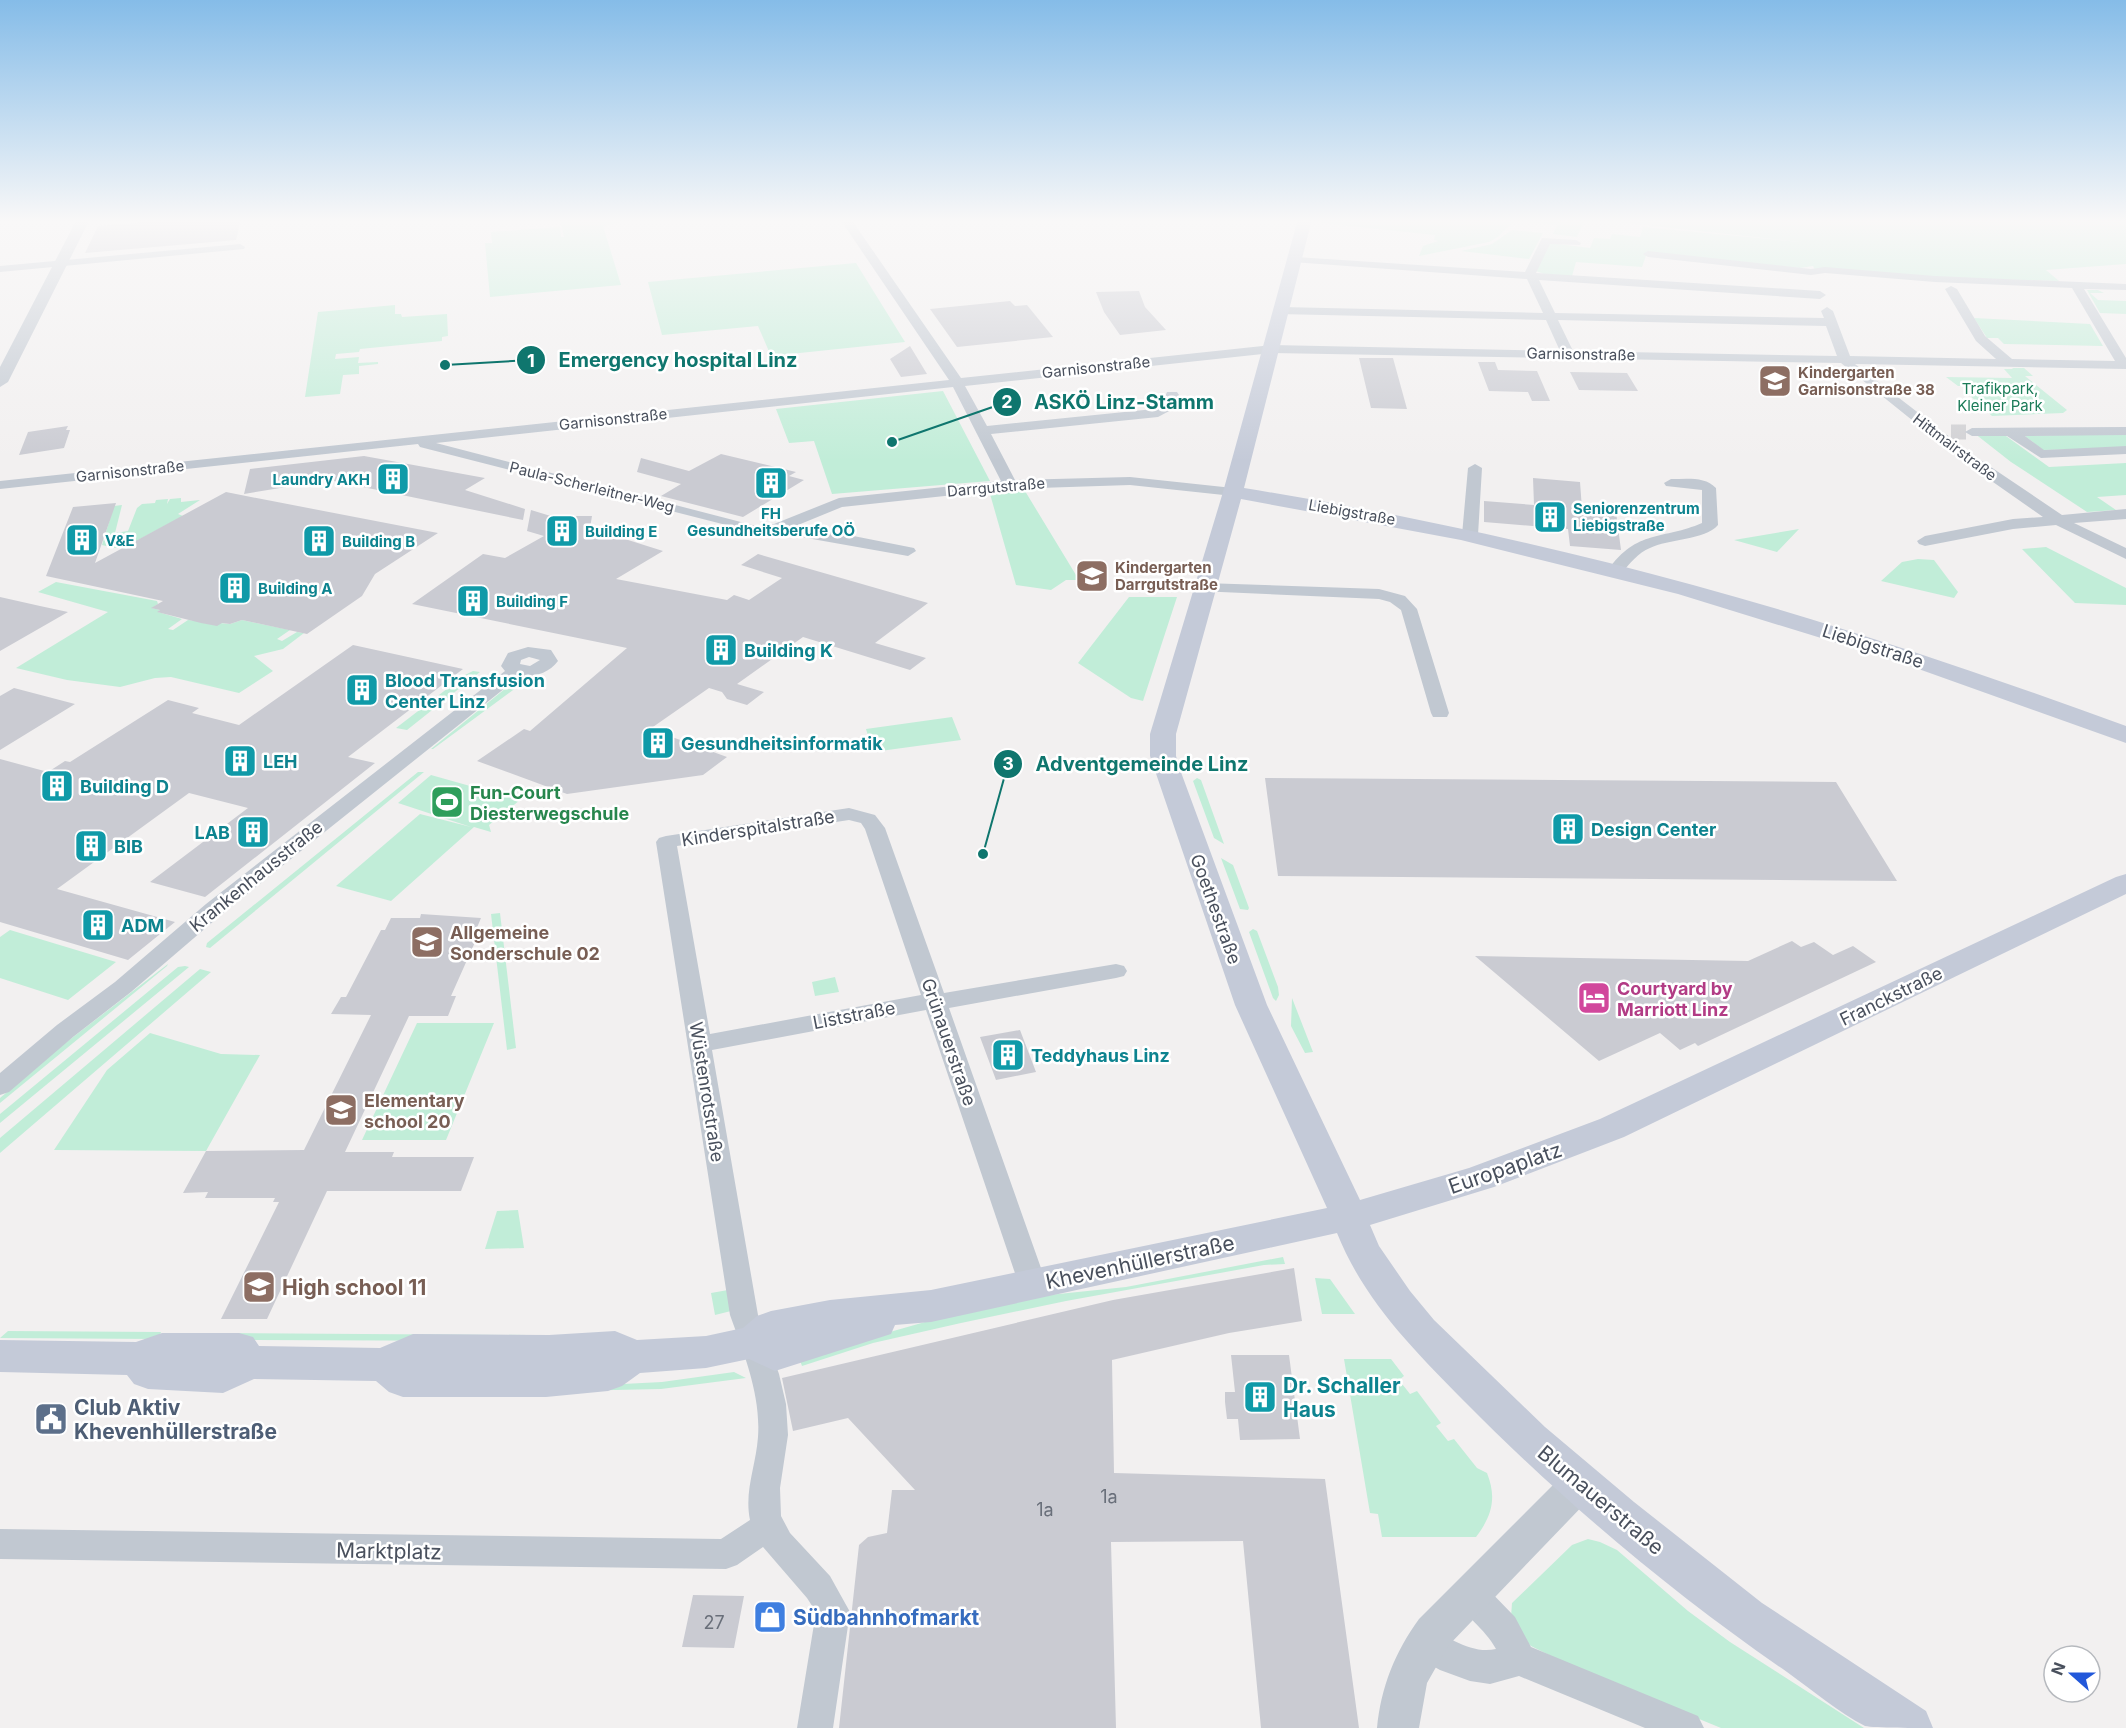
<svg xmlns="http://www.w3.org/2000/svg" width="2126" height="1728" font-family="Inter,sans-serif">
	<rect width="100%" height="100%" fill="#f2f0f0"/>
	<!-- green -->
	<path fill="#c1edd8" d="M560,219H622L623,222L603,226L621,285L490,297L485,243H492L491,232L560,227L561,237H564Z
		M1412,219H1516L1498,237L1489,242L1419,256L1423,246L1438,241L1434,240L1435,235L1321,223L1325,220Z
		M1525,219L1584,221L1577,237L1553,234L1557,225L1524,222Z
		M1617,219H2126V264L2046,270L2059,281L1909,277L1815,270L1813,266L1800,268L1647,253L1642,267L1576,262L1572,276L1544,274L1536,271L1550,243L1590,248L1594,238L1610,239L1612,234L1640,237L1643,227L1800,242L1617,222Z
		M1512,230L1543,233L1529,259L1461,251L1492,244Z
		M856,263L905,342L771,356L758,326L662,335L648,282Z
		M2087,290H2098L2104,293H2090L2098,300L2126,301V314L2100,313Z
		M395,305V314H401L402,317L447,314L448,336L442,337V341L360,349L359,352L336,354L335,359L359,357L358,363L378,362V364L359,366V374L343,375L340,394L305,397L318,312Z
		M1974,318L2090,324L2103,346L2004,344L1998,338H1987Z
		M2012,368H2024L2033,376H2025L2067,410L2063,413L1992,416L1964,390H1974L1971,386H1958L1946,377L2012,378L2004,369H2013Z
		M943,391L990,481L832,494L814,441L789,443L776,409Z
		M1974,433L2006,436L2049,467L2126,463V495L2097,497L2116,510L2087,512L2084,510L2011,462Z
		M2126,433V448L2043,450L2025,436Z
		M1025,491L1079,580H1066L1051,590L1016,585L990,494Z
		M181,498V502L200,500L178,514L183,516L125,547L114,548L102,545L114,506L122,505L115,533L128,531L137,508L142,504L155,503L156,500L168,499L167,504L170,499Z
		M1799,529L1777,552L1734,540Z
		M2046,547L2126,588V605L2075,603L2022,549Z
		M1918,559L1934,560L1958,592L1954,598L1881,581L1902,562Z
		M56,582L157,601L158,604L152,608L160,610L158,612L182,619L168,629L173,630L188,620L230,624L242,620L290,630L277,639L282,641L297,632L304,633L283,649L254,656L273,671L239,693L171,677L155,678L120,687L67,680L16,668L108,612L38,592Z
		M1129,597H1177L1143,701L1131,698L1078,663Z
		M473,671L480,672L407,730L396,728L465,675Z
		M516,680L524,682L433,749H431Z
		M952,717L961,740L873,752L866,729Z
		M418,772H424L210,948L206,947L207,943Z
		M431,775L520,800L489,825L491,832L474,827L391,901L336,886L420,814L471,827L398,803Z
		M1197,778L1201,780L1224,844L1214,838L1193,781Z
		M1221,858L1233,865L1249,908L1248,910L1240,909Z
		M500,913L516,1048L507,1050L491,914Z
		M1253,929L1257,931L1278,987L1279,995L1276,1001L1273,998L1249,932Z
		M10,930L116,962L68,1000L0,978V937Z
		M168,964L167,966L0,1103V1098L64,1044Z
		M185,966L189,967L0,1123V1114L178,967Z
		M200,969L211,972L0,1153V1138Z
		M835,977L839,992L815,996L812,982Z
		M1292,998L1313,1052L1305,1053L1291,1026Z
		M417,1023H494L446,1140H362Z
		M150,1033L221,1054L260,1055L206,1151L54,1150L107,1070Z
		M518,1210L524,1248L485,1249L497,1211Z
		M1283,1257L1285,1264L1264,1265L1066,1301L961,1323L873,1343L802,1366L799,1358L925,1322L1049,1295L1126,1287Z
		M1315,1278L1330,1279L1355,1314H1322Z
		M728,1290L731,1311L715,1315L711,1293Z
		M8,1331L161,1332L158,1339L0,1338Z
		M224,1333L528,1335L526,1341L221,1340Z
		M1344,1359H1391L1404,1376L1399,1380L1410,1394L1417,1391L1441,1423L1436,1426L1448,1441L1454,1439L1477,1468L1487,1473C1497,1498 1492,1516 1476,1537H1382L1378,1514L1370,1513Z
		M734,1372L746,1378L661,1389L567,1391L564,1387L662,1382Z
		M1588,1539L1600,1542L1617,1550L1688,1611L1730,1642L1864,1728H1721L1575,1668L1531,1646L1522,1638L1511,1617L1512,1603L1572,1545Z"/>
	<!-- building -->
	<path fill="#cacbd2" d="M178,219H241L236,240L85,253L98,226Z
		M1139,291L1145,307L1166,330L1120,335L1104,312L1096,292Z
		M1010,301L1015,306L1027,305L1053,337L957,347L930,309Z
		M910,346L927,374L901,377L890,359Z
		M1359,358H1393L1407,409L1371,408Z
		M1478,362H1495L1498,370L1537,371L1550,401H1532L1528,392L1489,391Z
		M1570,372L1627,373L1638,391L1579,390Z
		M68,426L66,430H70L64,448L19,455L28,432Z
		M721,454L796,472L789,476L804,480L743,517L661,496L681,484L637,472L641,458L689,471Z
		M364,456L485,478L465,490L525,509L523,520L329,480L244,494L250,469Z
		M1533,478L1580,482L1582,509L1616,512L1621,550L1570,546L1568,529L1484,522V501L1534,505Z
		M226,492L251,497L438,533L375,574L362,596L307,634L242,620L230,624L222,623L217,626L201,623L157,612L160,610L151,608L163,601L46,576L73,507L116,503L95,563Z
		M531,510L567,521L577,516H592L590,528L663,551L616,579L727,600L734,595L749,600L782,578L741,565L758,554L928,603L875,643L926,658L910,670L803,637L737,684L764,692L747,705L727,699L722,692L709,688L650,729L727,757L703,775L567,794L477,761L524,729L530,731L627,648L412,604L483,554L505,558L544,536L527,531Z
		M0,597L40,606L68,612L0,651Z
		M353,645L463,669L348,757L375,763L205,897L150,882L248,808L189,793L57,889L175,922L128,960L0,922V759L48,772L65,761L70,762L168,700L199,708L192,713L239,725Z
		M14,688L75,704L0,750V696Z
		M1265,778L1836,782L1897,881L1278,876Z
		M421,914L481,918L476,930L480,931L451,996H456L448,1016H409L345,1152H394L392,1157H474L461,1191H327L267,1319H221L279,1202H273L275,1198H205L208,1192L183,1193L206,1151L304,1150L371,1015L331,1014L341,997H346L381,930H385L391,918H420Z
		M1792,941L1801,947L1814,942L1833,955L1853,946L1876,962L1698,1046L1695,1043L1680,1050L1660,1033L1599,1061L1475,956L1748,961Z
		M1020,1030L1036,1072L996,1080L980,1037Z
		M1294,1268L1302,1321L1229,1333L1112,1360L1114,1473L1325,1479L1359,1728H1261L1243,1541L1111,1542L1116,1728H839L859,1545L868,1537L887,1533L892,1490H915L848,1418L793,1431L782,1378L1113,1300Z
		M1231,1355H1289L1300,1439L1240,1440L1238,1419H1227L1225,1402V1392H1235Z
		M693,1595L744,1596L734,1648L682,1647Z"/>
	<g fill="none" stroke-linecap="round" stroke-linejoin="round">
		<!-- minor-tunnel -->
		<path stroke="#d0d0d3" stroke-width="15" stroke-dasharray="15 8" stroke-linecap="butt" d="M1951,432H1972"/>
		<!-- minor -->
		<path fill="#c1c8d1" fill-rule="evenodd" d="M840,219H851L961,378L1272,345L1560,351L1546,320L1278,314L1276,311L1282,307L1543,313L1527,279L1292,262L1290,260L1296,257L1525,272L1542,238L1576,240L1581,243L1580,245L1550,244L1536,273L1820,291L1826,295L1820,299L1539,280L1555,313L1824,318L1821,311L1827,307L1833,311L1850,356L1996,359L1976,341L1945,289L1951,286L1957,289L1985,336L2012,359L2115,361L2072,288L1935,282L1825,273L1811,275L1648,257L1643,254L1648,251L1811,269L1825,267L1935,276L2126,284V290L2084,289L2126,358V369L1855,364L1973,455L2062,515L2126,509V519L2074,523L2126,548V559L2056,525L2013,529L1925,546L1919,544L1917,541L1925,536L2013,519L2043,517L1963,461L1841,363L1272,353L965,386L987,426L1154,409L1162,404L1167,392H1177L1179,395L1173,409L1158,417L991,434L1015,480L1130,477L1233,488L1240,492L1233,496L1130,485L1010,489L842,507L798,525L914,548L916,551L908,556L801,537L784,531L764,538L738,528L420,447L418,444L0,489V481L949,380ZM1558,320L1826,326L1837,356L1573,351ZM953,387L1001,481L839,498L764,528L436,443Z
			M240,244L245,247L244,249L0,272V266Z
			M2126,427V435L2025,436L2044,450L2126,446V454L2041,458L2007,436H1972L1965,432L1972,428Z
			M1475,464L1482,468L1478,535L1470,540L1462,535L1468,468Z
			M1671,479C1686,479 1705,476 1716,488L1718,525C1705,540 1668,539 1650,548C1638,553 1630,563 1622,573H1610L1608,570C1637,529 1663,540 1702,523V490L1666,486L1664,483Z
			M1204,583L1379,589L1405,596L1417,609L1449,713L1447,717H1433L1431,713L1401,610L1390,602L1379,599L1198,591L1196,588Z
			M528,647L551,650L558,661C549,673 535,677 520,676L222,914L131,992L73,1037L9,1092L0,1095V1073L57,1025L115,982L206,904L505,671L501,666L508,653ZM529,657L540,660L530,666L520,664L521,660Z
			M849,808L875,815L885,828L944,993L1116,964L1124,966L1127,971L1124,976L1116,978L949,1008L1047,1285L1043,1293L1033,1296L1023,1293L1019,1285L926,1010L712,1050L758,1315L779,1374L786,1404L788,1435L780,1488L781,1516L790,1533L830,1576L850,1612L833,1728H797L816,1612L807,1598L763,1547L737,1565L726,1569L0,1559V1529L721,1539L750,1520C744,1491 756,1466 758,1437C761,1395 744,1354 730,1315L656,842L659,838L666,836ZM849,820L861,823L865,829L921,995L710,1034L677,846Z
			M1470,1578L1482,1583L1515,1617L1531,1647L1698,1716L1704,1728H1645L1519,1676L1490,1684L1470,1681L1440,1670L1413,1655L1408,1643L1413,1631L1425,1627C1447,1635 1471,1655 1496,1649C1485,1628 1463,1616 1454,1594L1458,1583Z"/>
		<!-- tertiary -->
		<path fill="#c1c8d1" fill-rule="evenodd" d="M77,219H90L8,382L0,387V367Z
			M1580,1466L1593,1471L1599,1483L1593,1495L1448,1646L1427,1683L1419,1728H1377C1381,1687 1395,1652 1419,1619L1567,1471Z"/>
		<!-- secondary -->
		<path fill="#c4cad8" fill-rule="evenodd" d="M1298,219H1312L1244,488C1396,513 1545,544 1693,585C1840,625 1983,674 2126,726V743L1899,662L1678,594L1461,540L1241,499L1176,734V756L1182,775L1267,1005L1360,1200L1469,1168L1600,1119L2116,877L2126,874V894L1624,1137L1494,1187L1370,1225L1379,1246L1410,1291L1434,1320L1545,1427L1634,1502L1762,1603L1926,1711L1933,1728C1920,1728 1874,1728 1865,1726C1838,1712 1812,1690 1787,1672C1672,1593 1563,1501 1465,1402C1415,1351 1364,1301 1337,1233L931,1322L895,1325L891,1334L775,1371L749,1359L706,1368L640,1373L622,1386L608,1391L546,1397H403L389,1392L376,1381L254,1379L223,1393L148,1389L134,1384L127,1375L0,1372V1340L136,1342L162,1333H239L253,1337L259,1346L380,1348L413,1334L549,1335L615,1331L637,1340L706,1336L743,1328L757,1316L771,1311L830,1300L931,1290L1327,1208L1235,1005L1150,756V734L1223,492Z"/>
	</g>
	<!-- sky -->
	<linearGradient id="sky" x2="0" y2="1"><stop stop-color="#85bce8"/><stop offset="0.48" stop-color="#f9f8f8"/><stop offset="1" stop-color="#f9f8f8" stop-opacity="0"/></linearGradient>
	<rect width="2126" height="461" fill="url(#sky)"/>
	<!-- icons -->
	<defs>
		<symbol id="school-square" viewBox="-11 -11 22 22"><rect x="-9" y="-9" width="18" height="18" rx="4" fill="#8d6e63" stroke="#fff"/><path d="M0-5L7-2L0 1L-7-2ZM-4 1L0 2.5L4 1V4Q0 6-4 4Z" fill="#fff"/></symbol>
		<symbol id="building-square" viewBox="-11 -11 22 22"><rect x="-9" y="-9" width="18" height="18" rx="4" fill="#0f9aa8" stroke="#fff"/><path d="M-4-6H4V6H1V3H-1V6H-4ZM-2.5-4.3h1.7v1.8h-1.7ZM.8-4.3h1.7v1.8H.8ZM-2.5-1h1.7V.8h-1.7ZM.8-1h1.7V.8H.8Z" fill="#fff"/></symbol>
		<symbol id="stadium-square" viewBox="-11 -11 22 22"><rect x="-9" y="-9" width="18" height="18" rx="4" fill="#2e9e5b" stroke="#fff"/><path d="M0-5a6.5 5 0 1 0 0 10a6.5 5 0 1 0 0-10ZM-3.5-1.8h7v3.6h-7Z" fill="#fff"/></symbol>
		<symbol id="hotel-square" viewBox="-11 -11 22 22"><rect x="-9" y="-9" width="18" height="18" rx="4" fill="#d1479c" stroke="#fff"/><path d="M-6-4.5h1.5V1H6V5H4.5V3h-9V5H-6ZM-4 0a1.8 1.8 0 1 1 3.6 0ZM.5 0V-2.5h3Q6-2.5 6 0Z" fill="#fff"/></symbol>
		<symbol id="civic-square" viewBox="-11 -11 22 22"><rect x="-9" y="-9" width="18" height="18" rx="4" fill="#5c6f8a" stroke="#fff"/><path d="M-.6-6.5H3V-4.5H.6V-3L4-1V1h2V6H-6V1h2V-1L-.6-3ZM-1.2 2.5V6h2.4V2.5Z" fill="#fff"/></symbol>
		<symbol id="shop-square" viewBox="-11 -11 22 22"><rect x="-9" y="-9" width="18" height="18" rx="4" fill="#3f7fe0" stroke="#fff"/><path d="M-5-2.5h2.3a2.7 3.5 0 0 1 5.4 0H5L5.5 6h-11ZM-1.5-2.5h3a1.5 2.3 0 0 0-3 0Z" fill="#fff"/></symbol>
	</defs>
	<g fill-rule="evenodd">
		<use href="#school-square" x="1756" y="362" width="38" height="38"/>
		<use href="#building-square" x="374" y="460" width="38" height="38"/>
		<use href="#building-square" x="752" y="464" width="38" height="38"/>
		<use href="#building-square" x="1531" y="498" width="38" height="38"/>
		<use href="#building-square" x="543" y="512" width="38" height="38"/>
		<use href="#building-square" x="63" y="521" width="38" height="38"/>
		<use href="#building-square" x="300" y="522" width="38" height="38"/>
		<use href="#school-square" x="1073" y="557" width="38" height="38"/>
		<use href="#building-square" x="216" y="569" width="38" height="38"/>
		<use href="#building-square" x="454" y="582" width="38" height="38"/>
		<use href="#building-square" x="702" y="631" width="38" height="38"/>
		<use href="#building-square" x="343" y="671" width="38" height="38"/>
		<use href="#building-square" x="639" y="724" width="38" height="38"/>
		<use href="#building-square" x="221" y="742" width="38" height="38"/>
		<use href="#building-square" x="38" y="767" width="38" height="38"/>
		<use href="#stadium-square" x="428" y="783" width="38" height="38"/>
		<use href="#building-square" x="1549" y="810" width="38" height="38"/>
		<use href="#building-square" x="234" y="813" width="38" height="38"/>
		<use href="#building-square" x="72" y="827" width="38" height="38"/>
		<use href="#building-square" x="79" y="906" width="38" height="38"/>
		<use href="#school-square" x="408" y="923" width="38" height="38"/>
		<use href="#hotel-square" x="1575" y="979" width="38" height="38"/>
		<use href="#building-square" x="989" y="1036" width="38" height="38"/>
		<use href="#school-square" x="322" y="1091" width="38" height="38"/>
		<use href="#school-square" x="240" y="1268" width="38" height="38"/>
		<use href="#building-square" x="1241" y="1378" width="38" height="38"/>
		<use href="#civic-square" x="32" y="1400" width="38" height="38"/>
		<use href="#shop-square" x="751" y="1598" width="38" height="38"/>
	</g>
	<g text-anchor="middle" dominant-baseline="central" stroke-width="5" stroke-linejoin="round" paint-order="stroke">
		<!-- far-street labels -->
		<g font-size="15" fill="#49505d" stroke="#fff">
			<text transform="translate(1581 354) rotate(1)">Garnisonstraße</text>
			<text transform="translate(1096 367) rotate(-6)">Garnisonstraße</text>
			<text transform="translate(613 419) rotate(-6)">Garnisonstraße</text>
			<text transform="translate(1955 447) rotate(37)">Hittmairstraße</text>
			<text transform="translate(130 471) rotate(-6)">Garnisonstraße</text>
			<text transform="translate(592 487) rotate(14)">Paula-Scherleitner-Weg</text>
			<text transform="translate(996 487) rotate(-5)">Darrgutstraße</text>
			<text transform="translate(1352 512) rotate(10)">Liebigstraße</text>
		</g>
		<!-- far-education labels -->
		<g font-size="15" font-weight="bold" fill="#785e54" stroke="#fff" text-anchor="start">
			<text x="1798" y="372">Kindergarten<tspan x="1798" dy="17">Garnisonstraße 38</tspan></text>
			<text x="1115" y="567">Kindergarten<tspan x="1115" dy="17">Darrgutstraße</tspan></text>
		</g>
		<!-- far-park labels -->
		<g font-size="15" fill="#1c7c59" stroke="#fff">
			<text x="2000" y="388">Trafikpark,<tspan x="2000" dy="17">Kleiner Park</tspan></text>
		</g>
		<!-- far-culture labels -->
		<g font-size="15" font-weight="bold" fill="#0d838f" stroke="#fff" text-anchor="start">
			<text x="370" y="479" text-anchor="end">Laundry AKH</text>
			<text x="1573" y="508">Seniorenzentrum<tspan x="1573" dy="17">Liebigstraße</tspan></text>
			<text x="771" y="513" text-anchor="middle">FH<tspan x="771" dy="17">Gesundheitsberufe OÖ</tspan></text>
			<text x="585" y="531">Building E</text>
			<text x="105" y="540">V&amp;E</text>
			<text x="342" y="541">Building B</text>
			<text x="258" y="588">Building A</text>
			<text x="496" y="601">Building F</text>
		</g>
		<!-- street labels -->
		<g font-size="18" fill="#49505d" stroke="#fff">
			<text transform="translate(1873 646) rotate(18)">Liebigstraße</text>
			<text transform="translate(758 828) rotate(-9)">Kinderspitalstraße</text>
			<text transform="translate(256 876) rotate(-39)">Krankenhausstraße</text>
			<text transform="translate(1216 909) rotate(70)">Goethestraße</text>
			<text transform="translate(1891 996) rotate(-26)">Franckstraße</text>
			<text transform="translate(854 1015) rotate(-11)">Liststraße</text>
			<text transform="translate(949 1042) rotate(71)">Grünauerstraße</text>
			<text transform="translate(707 1092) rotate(81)">Wüstenrotstraße</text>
		</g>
		<!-- culture labels -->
		<g font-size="18" font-weight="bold" fill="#0d838f" stroke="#fff" text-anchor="start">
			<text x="744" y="650">Building K</text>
			<text x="385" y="680">Blood Transfusion<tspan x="385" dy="21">Center Linz</tspan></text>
			<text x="681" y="743">Gesundheitsinformatik</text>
			<text x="263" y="761">LEH</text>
			<text x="80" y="786">Building D</text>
			<text x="1591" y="829">Design Center</text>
			<text x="230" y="832" text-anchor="end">LAB</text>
			<text x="114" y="846">BIB</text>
			<text x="121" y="925">ADM</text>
			<text x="1031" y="1055">Teddyhaus Linz</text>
		</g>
		<!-- leisure labels -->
		<g font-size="18" font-weight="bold" fill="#27864d" stroke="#fff" text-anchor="start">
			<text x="470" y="792">Fun-Court<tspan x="470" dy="21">Diesterwegschule</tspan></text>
		</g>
		<!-- education labels -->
		<g font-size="18" font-weight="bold" fill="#785e54" stroke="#fff" text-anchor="start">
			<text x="450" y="932">Allgemeine<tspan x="450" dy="21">Sonderschule 02</tspan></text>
			<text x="364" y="1100">Elementary<tspan x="364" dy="21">school 20</tspan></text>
		</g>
		<!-- hotel labels -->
		<g font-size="18" font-weight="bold" fill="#b23c85" stroke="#fff" text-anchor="start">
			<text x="1617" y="988">Courtyard by<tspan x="1617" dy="21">Marriott Linz</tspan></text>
		</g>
		<!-- near-number labels -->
		<g font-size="18" fill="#696f7a">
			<text x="1109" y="1496">1a</text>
			<text x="1045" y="1509">1a</text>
			<text x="714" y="1622">27</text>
		</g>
		<!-- near-street labels -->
		<g font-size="21" fill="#49505d" stroke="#fff">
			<text transform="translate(1505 1168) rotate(-19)">Europaplatz</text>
			<text transform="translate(1140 1262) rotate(-12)">Khevenhüllerstraße</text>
			<text transform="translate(1601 1500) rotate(40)">Blumauerstraße</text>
			<text transform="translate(389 1551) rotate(1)">Marktplatz</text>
		</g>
		<!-- near-education labels -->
		<g font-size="21" font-weight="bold" fill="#785e54" stroke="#fff" text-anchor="start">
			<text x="282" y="1287">High school 11</text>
		</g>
		<!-- near-culture labels -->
		<g font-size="21" font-weight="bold" fill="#0d838f" stroke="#fff" text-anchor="start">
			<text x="1283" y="1385">Dr. Schaller<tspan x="1283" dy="24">Haus</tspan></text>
		</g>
		<!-- near-service labels -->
		<g font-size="21" font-weight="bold" fill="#4e5e75" stroke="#fff" text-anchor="start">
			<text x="74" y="1407">Club Aktiv<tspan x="74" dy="24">Khevenhüllerstraße</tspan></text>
		</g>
		<!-- near-shop labels -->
		<g font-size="21" font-weight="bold" fill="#366cbe" stroke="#fff" text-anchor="start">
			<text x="793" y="1617">Südbahnhofmarkt</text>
		</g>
	</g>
	<!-- callouts -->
	<path fill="none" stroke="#0f766e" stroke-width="2" d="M445 365L531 360M892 442L1007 402M983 854L1008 764"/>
	<g fill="#0f766e" stroke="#fff" stroke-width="2">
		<circle cx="445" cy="365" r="6"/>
		<circle cx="892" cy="442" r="6"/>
		<circle cx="983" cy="854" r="6"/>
		<circle cx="531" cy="360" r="15"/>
		<circle cx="1007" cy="402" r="15"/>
		<circle cx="1008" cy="764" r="15"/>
	</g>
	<g font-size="18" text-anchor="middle" font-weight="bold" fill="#fff">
		<text x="531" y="367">1</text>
		<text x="1007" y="408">2</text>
		<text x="1008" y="770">3</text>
	</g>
	<g font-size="20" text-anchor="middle" font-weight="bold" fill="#0f766e" stroke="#fff" stroke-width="5" stroke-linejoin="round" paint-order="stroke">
		<text x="678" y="367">Emergency hospital Linz</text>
		<text x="1124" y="409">ASKÖ Linz-Stamm</text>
		<text x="1142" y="771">Adventgemeinde Linz</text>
	</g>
	<!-- north arrow -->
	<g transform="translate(2072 1674) rotate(291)"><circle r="28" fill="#ffffff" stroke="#b6b9be" stroke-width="1.5"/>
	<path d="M0-4.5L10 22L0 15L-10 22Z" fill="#2258da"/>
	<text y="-9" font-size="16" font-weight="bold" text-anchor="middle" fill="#49505d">N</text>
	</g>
</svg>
